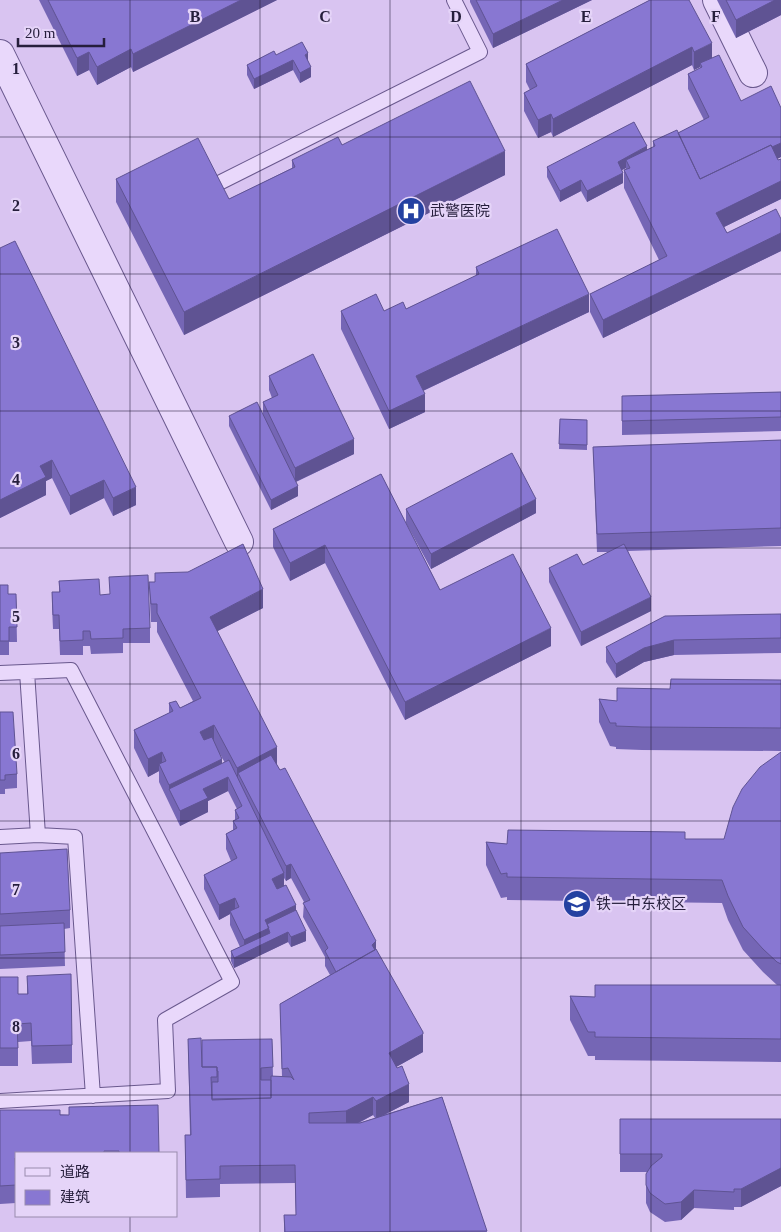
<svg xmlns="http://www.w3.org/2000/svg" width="781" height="1232" font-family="'Times New Roman','Noto Sans SC',serif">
	<rect width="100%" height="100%" fill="#d9c4f1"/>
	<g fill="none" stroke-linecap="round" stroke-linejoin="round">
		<defs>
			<path id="service" d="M217,184L480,52L454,0
				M27,672L38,835
				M0,673L71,670L232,982L165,1020L168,1091L0,1101
				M0,837L38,835L75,837L93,1096"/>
			<path id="minor" d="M717,0L753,73
				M0,54L239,542"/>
		</defs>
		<!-- service casing -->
		<use href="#service" stroke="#69588d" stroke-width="16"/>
		<!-- minor casing -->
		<use href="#minor" stroke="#69588d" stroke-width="30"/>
		<!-- service -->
		<use href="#service" stroke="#e9d8fb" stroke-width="14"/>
		<!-- minor -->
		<use href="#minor" stroke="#e9d8fb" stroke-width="28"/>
	</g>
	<!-- wall -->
	<path fill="#7566b5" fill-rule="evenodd" d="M39,0H277L133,72L131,67L97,85L89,70L77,76Z
		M470,0H592L493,48L470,2Z
		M650,0L712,58L741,101L781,108V157L777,159L778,160L781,159V199L724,227L727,233H781V251L603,338L590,312V294L659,260L624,188V170L626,169V168L622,170L623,183L587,202L581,191L560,202L547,177V167L647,150L653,147V141L678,133L704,120L688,89V74L700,68V67L694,70L692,65L553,137L551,132L538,138L524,111V93L530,90L526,82V64Z
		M717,0H781V15L736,38Z
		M276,55L308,62L311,77L300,83L293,70L254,89L247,75V65Z
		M342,145L505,175L184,335L116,202V179L229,199L292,168V160Z
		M0,248L136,505L113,516L104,498L70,515L52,478L46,481V495L0,518Z
		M476,267L589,312L423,391L425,412L389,429L341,329V311H384L406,309L476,276Z
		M269,376L354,454L296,482L298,496L271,510L229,426V416L263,415V402L272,398L269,390Z
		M781,392V431L622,435V396Z
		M560,419L587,420V450L559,449Z
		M781,440V546L628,551L651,611L581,646L549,582V568L583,565L609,552H597L593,447Z
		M381,474L440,590L551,646L405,720L325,563L290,581L273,547V529Z
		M406,509L536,513L431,569L406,523Z
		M59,581L100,595L150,628V643H123V653L91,654L90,646H83V655H60L59,629H53L52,606V592H59Z
		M149,582L263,608L217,631L277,765L376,951L423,1052L396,1067L409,1102L386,1114L442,1097L487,1232H284V1215H296L295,1183L220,1184V1197L186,1198L185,1135H190L188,1039L202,1067L272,1039L273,1076L282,1077L280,1004L330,975L325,966V957L303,917L304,902L291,878L286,881L284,878V885L296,910L306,941L291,947L288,942L234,968L231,961V951L240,947L230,925V914L219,920L204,889V875L231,861L226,849V834L233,830V821L235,820V810L237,809L228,791L208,801V812L180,826L159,782V771L148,777L134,748V730L169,713V703L180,708L193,701L157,632V622H151ZM220,754L225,763L222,764ZM373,1115L375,1118L359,1123Z
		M0,585L8,594H16L17,642H9V655H0Z
		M781,614V653L674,655L644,662L616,678L606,662V647Z
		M781,680V751L642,750L616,749V747L610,746L599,722V699L617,701L670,689Z
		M0,712L17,774V788L5,789V794H0Z
		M781,752V1062L595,1060V1056H588L570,1020V996L595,997L777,985L763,972L743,950L728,920L722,903L507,900V897L501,898L486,865V842L507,844L685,839H724Z
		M0,853L70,910V928L64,929L65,966L0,969Z
		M27,976L72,1045V1063L32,1064L31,1041L18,1042V1066H0V977L18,994H27Z
		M69,1107L159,1153H16V1203L0,1204V1110L69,1115Z
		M620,1119H781V1186L741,1207H734V1210L694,1208L681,1220L665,1222L650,1212L646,1203V1174L647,1172H620Z"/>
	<!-- shaded-wall -->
	<path fill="#5f5393" d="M241,0H277L133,72V54Z
		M563,0H592L493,48V34Z
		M775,0H781V15L736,38V20Z
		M712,43V61L700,63V67L694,70V52Z
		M692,47V65L553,137V119Z
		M131,49V67L97,85V67Z
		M89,52V70L77,76V58Z
		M308,53V63L305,55Z
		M293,60V70L254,89V79Z
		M311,67V77L300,83V73Z
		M551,114V132L538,138V120Z
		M781,143V157L701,196V182Z
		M647,146V156L626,160V168L618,172V162Z
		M505,151V175L184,335V312Z
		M623,173V183L587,202V191Z
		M581,180V191L560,202V191Z
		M781,181V199L716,231V213Z
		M781,233V251L603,338V320Z
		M589,294V312L416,394V376Z
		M425,394V412L389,429V411Z
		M354,439V454L295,482V468Z
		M52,460V478L46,481V495L0,518V500L40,466Z
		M104,480V498L70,515V496Z
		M298,486V496L271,510V500Z
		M136,487V505L113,516V498Z
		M536,499V513L431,569V554Z
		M325,545V563L290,581V563Z
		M263,589V608L210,635V617Z
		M651,597V611L581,646V632Z
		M551,628V646L405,720V702Z
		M674,640V655L644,662L616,678V664L644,648Z
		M214,725V743L200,750V732Z
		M277,747V765L238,773V786H237V768Z
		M162,752V770L159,764V771L148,777V759Z
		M222,759V777L169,790V785Z
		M228,777V791L208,801V812L180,826V811L203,789Z
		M291,864V878L286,881V866Z
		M284,873V887L272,893V879Z
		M235,898V912L230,911V914L219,920V905Z
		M296,905V919L269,930V941L288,932V942L234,968V958L244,953V940L265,920Z
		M306,931V941L291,947V937Z
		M376,941V955L372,945Z
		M423,1034V1052L389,1071V1053Z
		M409,1084V1102L376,1119V1101Z
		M373,1097V1115L346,1129V1111Z
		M781,1168V1186L741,1207V1189Z
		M694,1190V1208L681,1220V1202Z"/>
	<!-- building -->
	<path fill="#8877d2" stroke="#5f5393" d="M48,0H241L133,54L131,49L97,67L89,52L77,58Z
		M476,0H563L493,34Z
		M650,0H689L712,43L694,52L692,47L553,119L551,114L538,120L524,93L537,86L526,64Z
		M726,0H775L736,20Z
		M302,42L308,53L305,55L311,67L300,73L293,60L254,79L247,65L274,51L276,55Z
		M719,55L741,101L771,86L781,108V143L772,147L771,145L700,179L678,133L709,117L688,74L702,67L700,63Z
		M470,81L505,151L184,312L116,179L198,138L229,199L295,167L292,160L338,137L342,145Z
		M634,122L647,146L618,162L623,173L587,191L581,180L560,191L547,167Z
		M677,130L700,179L771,145L778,160L781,159V181L716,213L727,233L776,209L781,219V233L603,320L590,294L667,256L624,170L630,168L626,160L655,146L653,141Z
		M557,229L589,294L416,376L425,394L389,411L341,311L376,294L384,311L403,302L406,309L479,274L476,267Z
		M15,241L136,487L113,498L104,480L70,496L52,460L40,466L46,477L0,500V248Z
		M313,354L354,439L295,468L263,402L278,395L269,376Z
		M781,392V417L622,421V396Z
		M257,402L298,486L271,500L229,416Z
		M560,419L587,420V445L559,444Z
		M781,440V528L597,534L593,447Z
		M512,453L536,499L431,554L406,509Z
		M381,474L440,590L513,554L551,628L405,702L325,545L290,563L273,529Z
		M243,544L263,589L210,617L277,747L237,768L214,725L200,732L204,740L212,737L222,759L169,785L159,764L166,761L162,752L148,759L134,730L173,711L169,703L176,701L180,708L201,698L157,613V604H151L149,582H155V573L188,572Z
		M624,544L651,597L581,632L549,568L577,554L583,565Z
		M148,575L150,628L123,629V638L91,639L90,631H83V640L60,641L59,615H53L52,592H60L59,581L99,579L100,595L110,594L109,577Z
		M0,585H8V594H16L17,627H9V641H0Z
		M781,614V638L674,640L644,648L616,664L606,647L665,616Z
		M671,679L781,680V728L642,727L616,726V723H610L599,699L617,701V688L670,689Z
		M0,712H13L17,774L5,775V780H0Z
		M781,752V964L777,962L763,949L743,927L728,896L722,880L507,877V873L501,874L486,842L507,844L508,830L685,832V839H724L733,807L742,789L760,767Z
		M271,755L280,770L285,768L376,941L372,945L375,950L336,972L325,951L328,948L303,903L310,900L291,864L286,866L238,773Z
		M229,760L284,873L272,879L277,889L286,885L296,905L265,920L269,928L244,940L230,911L239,907L235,898L219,905L204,875L237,858L226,834L237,828L233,821L239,818L235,810L242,806L228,777L203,789L208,798L180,811L169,789Z
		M67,849L70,910L0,914V853Z
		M296,910L306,931L291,937L288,932L234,958L231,951L270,933L267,924Z
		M64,923L65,952L0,955V926Z
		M376,949L423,1032V1034L389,1053L397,1068L402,1066L409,1084L376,1101L373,1097L346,1111L309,1113V1123H360L442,1097L487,1231L285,1232L284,1215H296L295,1165L220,1166V1179L186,1180L185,1135H191L188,1039L201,1038L202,1067H217V1077H211L212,1100L271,1098V1076L291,1077L294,1080L288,1068L282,1069L280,1004Z
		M71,974L72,1045L32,1046L31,1023L17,1024L18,1048H0V977H18V994H28L27,976Z
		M595,985H781V1039L595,1037V1032H588L570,996L595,997Z
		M272,1039L273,1067L261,1068V1080H271V1098L212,1099V1082H218V1071H217V1067H202V1040Z
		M158,1105L159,1153H119V1151H104V1153H16V1158H15L16,1185L0,1186V1110H60V1115H69V1107Z
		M620,1119H781V1168L741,1189H734V1192L694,1190L681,1202L665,1204L650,1193L646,1185V1174L651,1166L662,1157V1154H620Z"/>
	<!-- grid -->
	<path fill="none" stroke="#261e3c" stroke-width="1" stroke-opacity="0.55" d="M130,0V1153M260,0V1232M390,0V1232M521,0V1232M651,0V1232M0,137H781M0,274H781M0,411H781M0,548H781M0,684H781M0,821H781M0,958H781M0,1095H781M130,1216V1232"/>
	<!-- icons -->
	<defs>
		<symbol id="hospital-disc" viewBox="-11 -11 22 22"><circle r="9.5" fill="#2441a1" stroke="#e5d4f8"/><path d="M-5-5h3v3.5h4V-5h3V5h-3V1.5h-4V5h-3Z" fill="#fff"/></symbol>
		<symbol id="school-disc" viewBox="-11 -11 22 22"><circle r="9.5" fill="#2441a1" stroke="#e5d4f8"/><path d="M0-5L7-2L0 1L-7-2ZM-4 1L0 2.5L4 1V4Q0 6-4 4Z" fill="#fff"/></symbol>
	</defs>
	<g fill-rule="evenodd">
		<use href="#hospital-disc" x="395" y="195" width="32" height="32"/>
		<use href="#school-disc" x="561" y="888" width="32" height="32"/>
	</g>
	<g text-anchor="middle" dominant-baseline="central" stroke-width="4.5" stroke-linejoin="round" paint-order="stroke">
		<!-- poi labels -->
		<g font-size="15" fill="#261e3c" stroke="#e5d4f8" text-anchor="start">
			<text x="430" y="211">武警医院</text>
			<text x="596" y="904">铁一中东校区</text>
		</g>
	</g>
	<g font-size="16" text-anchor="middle" font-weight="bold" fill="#261e3c" stroke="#e5d4f8" stroke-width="4.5" stroke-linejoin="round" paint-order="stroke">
		<text x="195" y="22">B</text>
		<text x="325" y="22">C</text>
		<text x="456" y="22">D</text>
		<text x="586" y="22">E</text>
		<text x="716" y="22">F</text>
		<text x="16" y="74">1</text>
		<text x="16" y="211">2</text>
		<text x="16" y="348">3</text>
		<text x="16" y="485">4</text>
		<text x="16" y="622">5</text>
		<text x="16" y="759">6</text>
		<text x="16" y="895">7</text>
		<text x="16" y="1032">8</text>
	</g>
	<!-- legend -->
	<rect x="15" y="1152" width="162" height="65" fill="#e5d4f8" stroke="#998bad"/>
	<rect x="25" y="1168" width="25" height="8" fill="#e9d8fb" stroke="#998bad"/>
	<text x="60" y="1177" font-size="15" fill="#261e3c">道路</text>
	<rect x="25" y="1190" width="25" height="15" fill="#8877d2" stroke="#998bad"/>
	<text x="60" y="1202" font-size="15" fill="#261e3c">建筑</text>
	<!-- scale -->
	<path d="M18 38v8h86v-8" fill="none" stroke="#261e3c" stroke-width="2.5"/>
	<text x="25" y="38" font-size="15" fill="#261e3c" stroke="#e5d4f8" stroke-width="4" paint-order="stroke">20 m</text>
</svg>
